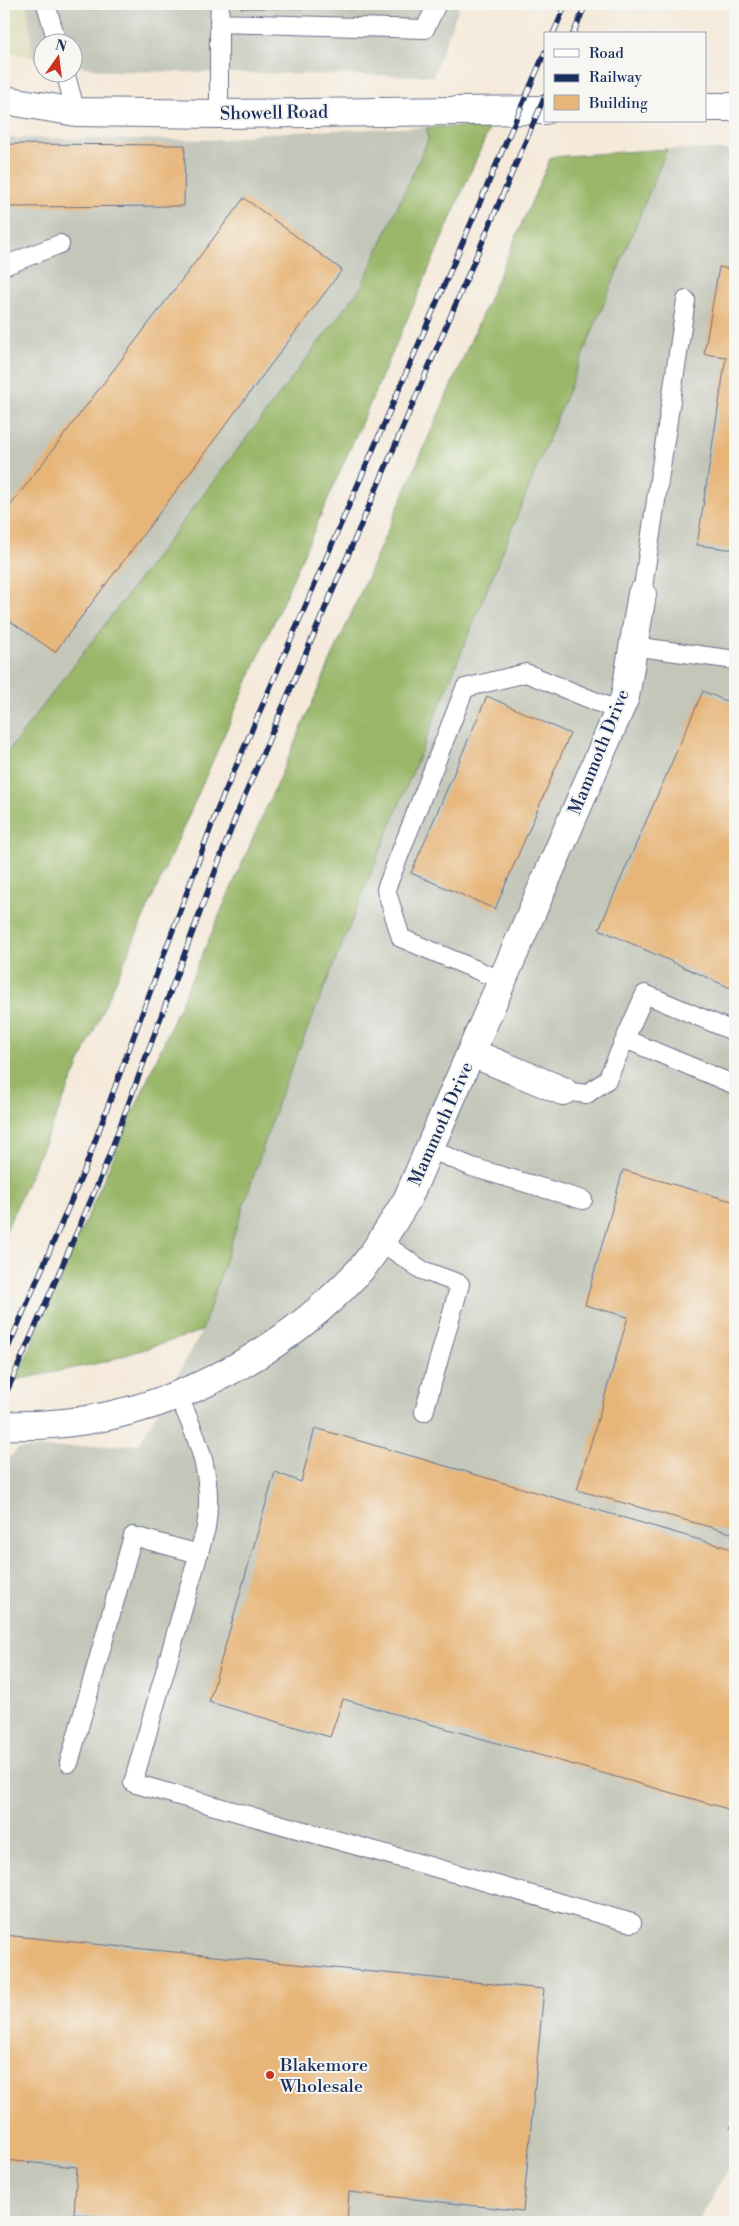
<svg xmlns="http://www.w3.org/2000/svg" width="739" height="2226" font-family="'Libre Bodoni',serif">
	<rect width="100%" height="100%" fill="#f6f6f2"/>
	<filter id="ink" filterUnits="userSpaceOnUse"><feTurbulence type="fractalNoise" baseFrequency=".02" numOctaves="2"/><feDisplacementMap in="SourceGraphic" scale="10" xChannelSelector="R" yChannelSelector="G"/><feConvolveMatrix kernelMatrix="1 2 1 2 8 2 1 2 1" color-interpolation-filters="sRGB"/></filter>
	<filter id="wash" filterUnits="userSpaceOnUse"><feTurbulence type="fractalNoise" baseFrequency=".0096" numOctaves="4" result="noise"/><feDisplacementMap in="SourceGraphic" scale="20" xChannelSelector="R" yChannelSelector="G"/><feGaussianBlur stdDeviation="1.12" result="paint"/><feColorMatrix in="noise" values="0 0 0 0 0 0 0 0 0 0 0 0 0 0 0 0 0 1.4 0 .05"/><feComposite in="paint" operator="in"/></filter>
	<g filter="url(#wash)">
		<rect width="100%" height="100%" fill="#f5e9d9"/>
		<!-- built -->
		<path fill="#deddbb" d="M4,4H27L33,58L4,50Z"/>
		<!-- industrial -->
		<path fill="#c3c6b9" d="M27,4H460L433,76L108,71L73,65L72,42H42V60L33,58Z
			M427,127L428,140L361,287L4,757V138L223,140L262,133Z
			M667,149L735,150V2155L699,2222H4V1463L18,1449L139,1444L202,1331L279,1099Z"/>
		<!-- forest -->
		<path fill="#9ab769" stroke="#5a7364" d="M427,127H490L416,299L4,1235V757L361,287L428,140Z
			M667,149L279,1099L202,1331L104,1362L16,1380L551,157Z"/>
		<g id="blocks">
			<!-- building -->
			<path fill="#e7b578" d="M241,4H405V9L241,8Z
				M4,144L185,145L184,206L4,207Z
				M244,198L342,270L55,652L4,617V514Z
				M719,267L735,270V550L697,545L726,357L704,354Z
				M703,691L735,705V990L599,929Z
				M487,696L570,734L495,909L411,873Z
				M623,1170L735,1202V1534L577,1490L628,1317L585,1305Z
				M315,1428L735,1550V1811L343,1699L330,1737L209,1702L275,1472L301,1482Z
				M4,1935L544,1989L523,2211L349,2192L347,2222H149L74,2214L77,2167L4,2160Z"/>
		</g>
	</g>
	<g filter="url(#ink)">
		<use href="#blocks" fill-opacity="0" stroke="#677089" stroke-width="1"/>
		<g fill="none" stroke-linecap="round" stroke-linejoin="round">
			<defs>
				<path id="service" d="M46,4L57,42
					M219,23L220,4
					M65,72L76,112
					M219,114V23L425,29L437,4
					M4,266L60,244
					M642,594L686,300
					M633,646L735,660
					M503,981L401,938L386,889L465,688L526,673L619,711
					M625,1039L735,1085
					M563,1091L587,1094L607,1080L645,994L735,1032
					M430,1149L472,1167L583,1200
					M380,1241L422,1270L460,1284L424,1412
					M178,1395C199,1441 214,1476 206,1528L133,1783L632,1923
					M69,1763L133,1536L199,1554"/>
				<path id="minor" d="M4,100L76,112L219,114L545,110
					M705,107H735
					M472,1053L563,1091
					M4,1425C140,1430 269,1368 361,1269C377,1251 393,1221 407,1200L625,697L642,594"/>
			</defs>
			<!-- service casing -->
			<use href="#service" stroke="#677089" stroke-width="20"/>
			<!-- minor casing -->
			<use href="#minor" stroke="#677089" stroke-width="30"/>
			<!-- path -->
			<path stroke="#677089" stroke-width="3" stroke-dasharray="1 4" stroke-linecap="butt" d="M730,2127L735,2128"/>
			<!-- service -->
			<use href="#service" stroke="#fff" stroke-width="18"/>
			<!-- minor -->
			<use href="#minor" stroke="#fff" stroke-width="28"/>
			<defs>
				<path id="rail" d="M553,34L566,4
					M573,34L586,4
					M4,1357L84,1171L218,808L545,52
					M4,1398L101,1177L236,816L545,96"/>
			</defs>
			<!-- rail casing -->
			<use href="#rail" stroke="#1b2f5e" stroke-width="5.5"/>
			<!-- rail -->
			<use href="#rail" stroke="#f6f6f2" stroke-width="4" stroke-dasharray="11" stroke-linecap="butt"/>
		</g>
	</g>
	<!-- markers -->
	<circle fill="#c8321e" stroke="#f6f6f2" stroke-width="2" cx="270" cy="2075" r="5"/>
	<g text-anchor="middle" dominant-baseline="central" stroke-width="4" stroke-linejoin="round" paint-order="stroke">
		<!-- street labels -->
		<g font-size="18" fill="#1b2f5e" stroke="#f6f6f2">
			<text transform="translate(274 113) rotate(-1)">Showell Road</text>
			<text transform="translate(599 752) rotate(-68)">Mammoth Drive</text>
			<text transform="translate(441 1124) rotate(-66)">Mammoth Drive</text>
		</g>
		<!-- poi labels -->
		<g font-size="18" fill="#1b2f5e" stroke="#f6f6f2" text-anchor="start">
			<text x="280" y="2065">Blakemore<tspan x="280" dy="21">Wholesale</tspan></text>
		</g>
	</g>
	<!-- margin -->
	<rect width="739" height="2226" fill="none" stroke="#f6f6f2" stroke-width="20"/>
	<!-- legend -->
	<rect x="544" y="32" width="162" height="90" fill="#f6f6f2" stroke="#9ea6b7"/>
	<rect x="554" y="49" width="25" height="8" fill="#ffffff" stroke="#9ea6b7"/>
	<text x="589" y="58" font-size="15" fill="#1b2f5e">Road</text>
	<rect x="554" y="74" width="25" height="8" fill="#1b2f5e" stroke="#9ea6b7"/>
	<text x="589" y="82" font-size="15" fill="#1b2f5e">Railway</text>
	<rect x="554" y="95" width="25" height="15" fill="#e7b578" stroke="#9ea6b7"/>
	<text x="589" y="108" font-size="15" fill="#1b2f5e">Building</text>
	<!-- north arrow -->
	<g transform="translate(58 58) rotate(14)"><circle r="24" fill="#f6f6f2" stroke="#9ea6b7"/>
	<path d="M0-4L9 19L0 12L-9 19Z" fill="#c8321e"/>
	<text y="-8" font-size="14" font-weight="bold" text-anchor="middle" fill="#1b2f5e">N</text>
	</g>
</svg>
